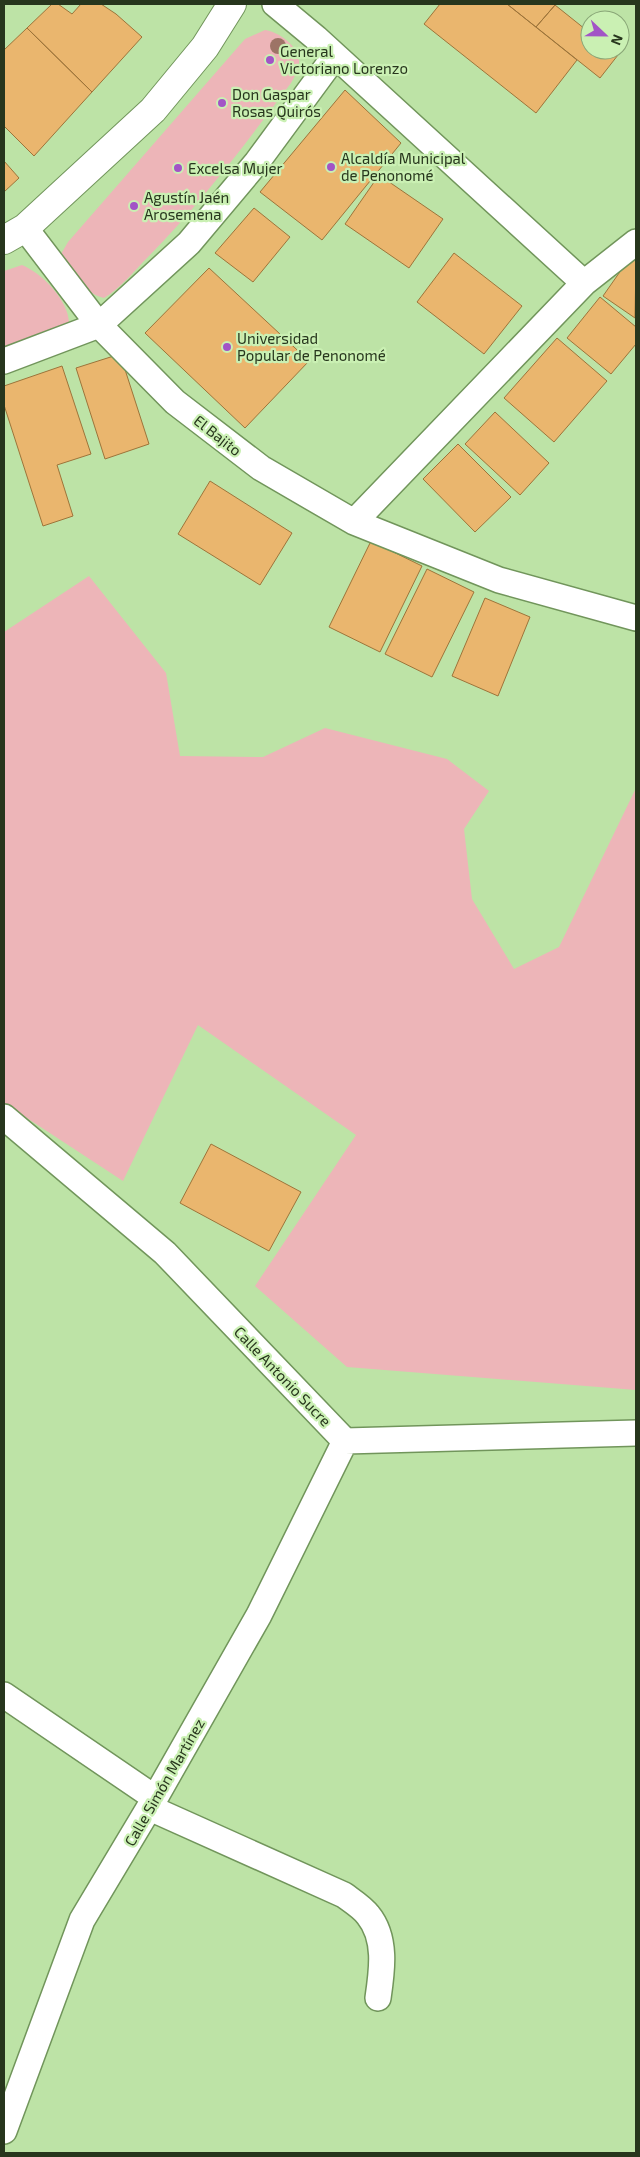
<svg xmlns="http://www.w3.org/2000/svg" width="640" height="2157" font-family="'Exo 2',sans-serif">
	<rect width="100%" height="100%" fill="#bde3a6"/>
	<!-- green -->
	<path fill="#edb5b8" d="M265,30C279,32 297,45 299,60C300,68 295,76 291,83C246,143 201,203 148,257C134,271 121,288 104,298C86,294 65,272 61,254L68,242L245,39Z
		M22,265C42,273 69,301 69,323L4,354V271Z
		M89,576L166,673L180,756L263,757L325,728L447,759L489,791L464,829L472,899L514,969L559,947L636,788V1390L347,1367L255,1286L356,1135L198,1025L123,1181L4,1103V632Z"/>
	<!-- building -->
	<path fill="#eab66e" stroke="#9d743a" d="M52,4H58L72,14L81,4H101L116,14L142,37L92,92L27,28Z
		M440,4H507L577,60L536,113L424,24Z
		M507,4H556L536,27Z
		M555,5L590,33V50H611L618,55L600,78L536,27Z
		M27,28L92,92L34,156L4,126V50Z
		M345,90L401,143L322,240L260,192Z
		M4,161L19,178L4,192Z
		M379,175L443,219L409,268L345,224Z
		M254,208L290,237L253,282L215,253Z
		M454,253L522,306L484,354L417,302Z
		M631,256L636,260L635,318L603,296Z
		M209,268L309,361L245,428L145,333Z
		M600,297L636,327V344L611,374L567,338Z
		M557,338L607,381L554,442L504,398Z
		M120,354L149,444L105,459L76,368Z
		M62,366L91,454L57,465L73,516L43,526L4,405V386Z
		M495,412L549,463L520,495L465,444Z
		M458,444L511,497L475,532L423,479Z
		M210,481L292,533L260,585L178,534Z
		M371,541L422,566L380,652L329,627Z
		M427,569L474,592L432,677L385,654Z
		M485,598L530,617L498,696L452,676Z
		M211,1144L301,1192L269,1251L180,1203Z"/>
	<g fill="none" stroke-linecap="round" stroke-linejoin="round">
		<defs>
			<path id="minor" d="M275,4L316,38L584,283
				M25,228L99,325L175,402L261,468L354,522L499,580L636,618
				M4,361L99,325L189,243L257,162L335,56
				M354,522L584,283L636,242
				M4,1117L165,1253L345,1441L636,1433
				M4,1695L155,1798
				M150,1808L344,1895C352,1901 362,1907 368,1915C387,1938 382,1971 378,1998
				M4,2131L82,1920L155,1798L259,1615L345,1441"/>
			<path id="secondary" d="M4,240L25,228L153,110L205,47L232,4"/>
		</defs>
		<!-- minor casing -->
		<use href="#minor" stroke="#71955b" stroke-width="28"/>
		<!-- secondary casing -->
		<use href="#secondary" stroke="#71955b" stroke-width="30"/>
		<!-- minor -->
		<use href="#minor" stroke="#fff" stroke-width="25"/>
		<!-- secondary -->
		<use href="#secondary" stroke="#fff" stroke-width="28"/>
	</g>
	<!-- trees -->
	<circle fill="#9d7466" cx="278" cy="46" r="8"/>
	<!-- markers -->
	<g fill="#a254c6" stroke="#caf0b3" stroke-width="2">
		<circle cx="270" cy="60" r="5"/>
		<circle cx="222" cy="103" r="5"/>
		<circle cx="331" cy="167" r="5"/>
		<circle cx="178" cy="168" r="5"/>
		<circle cx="134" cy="206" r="5"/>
		<circle cx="227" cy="347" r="5"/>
	</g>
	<g text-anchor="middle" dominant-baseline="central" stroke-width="4.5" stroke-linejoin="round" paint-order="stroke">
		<!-- poi labels -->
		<g font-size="15" fill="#27361d" stroke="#caf0b3" text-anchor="start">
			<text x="280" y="51">General<tspan x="280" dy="17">Victoriano Lorenzo</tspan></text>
			<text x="232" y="94">Don Gaspar<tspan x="232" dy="17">Rosas Quirós</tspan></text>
			<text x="341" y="158">Alcaldía Municipal<tspan x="341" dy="17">de Penonomé</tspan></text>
			<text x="188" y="168">Excelsa Mujer</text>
			<text x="144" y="197">Agustín Jaén<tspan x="144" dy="17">Arosemena</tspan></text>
			<text x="237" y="338">Universidad<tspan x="237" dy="17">Popular de Penonomé</tspan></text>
		</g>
		<!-- street labels -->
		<g font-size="15" fill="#27361d" stroke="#caf0b3">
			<text transform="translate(218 435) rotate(38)">El Bajito</text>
			<text transform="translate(283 1376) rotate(46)">Calle Antonio Sucre</text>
			<text transform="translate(164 1782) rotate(-60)">Calle Simón Martínez</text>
		</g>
	</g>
	<!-- border -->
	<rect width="640" height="2157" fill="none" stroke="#27361d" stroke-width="10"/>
	<!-- north arrow -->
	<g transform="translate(605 35) rotate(112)"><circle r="24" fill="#caf0b3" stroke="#89a677"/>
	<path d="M0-4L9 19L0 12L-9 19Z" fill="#a254c6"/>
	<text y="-8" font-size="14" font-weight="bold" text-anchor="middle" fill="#27361d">N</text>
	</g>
</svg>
